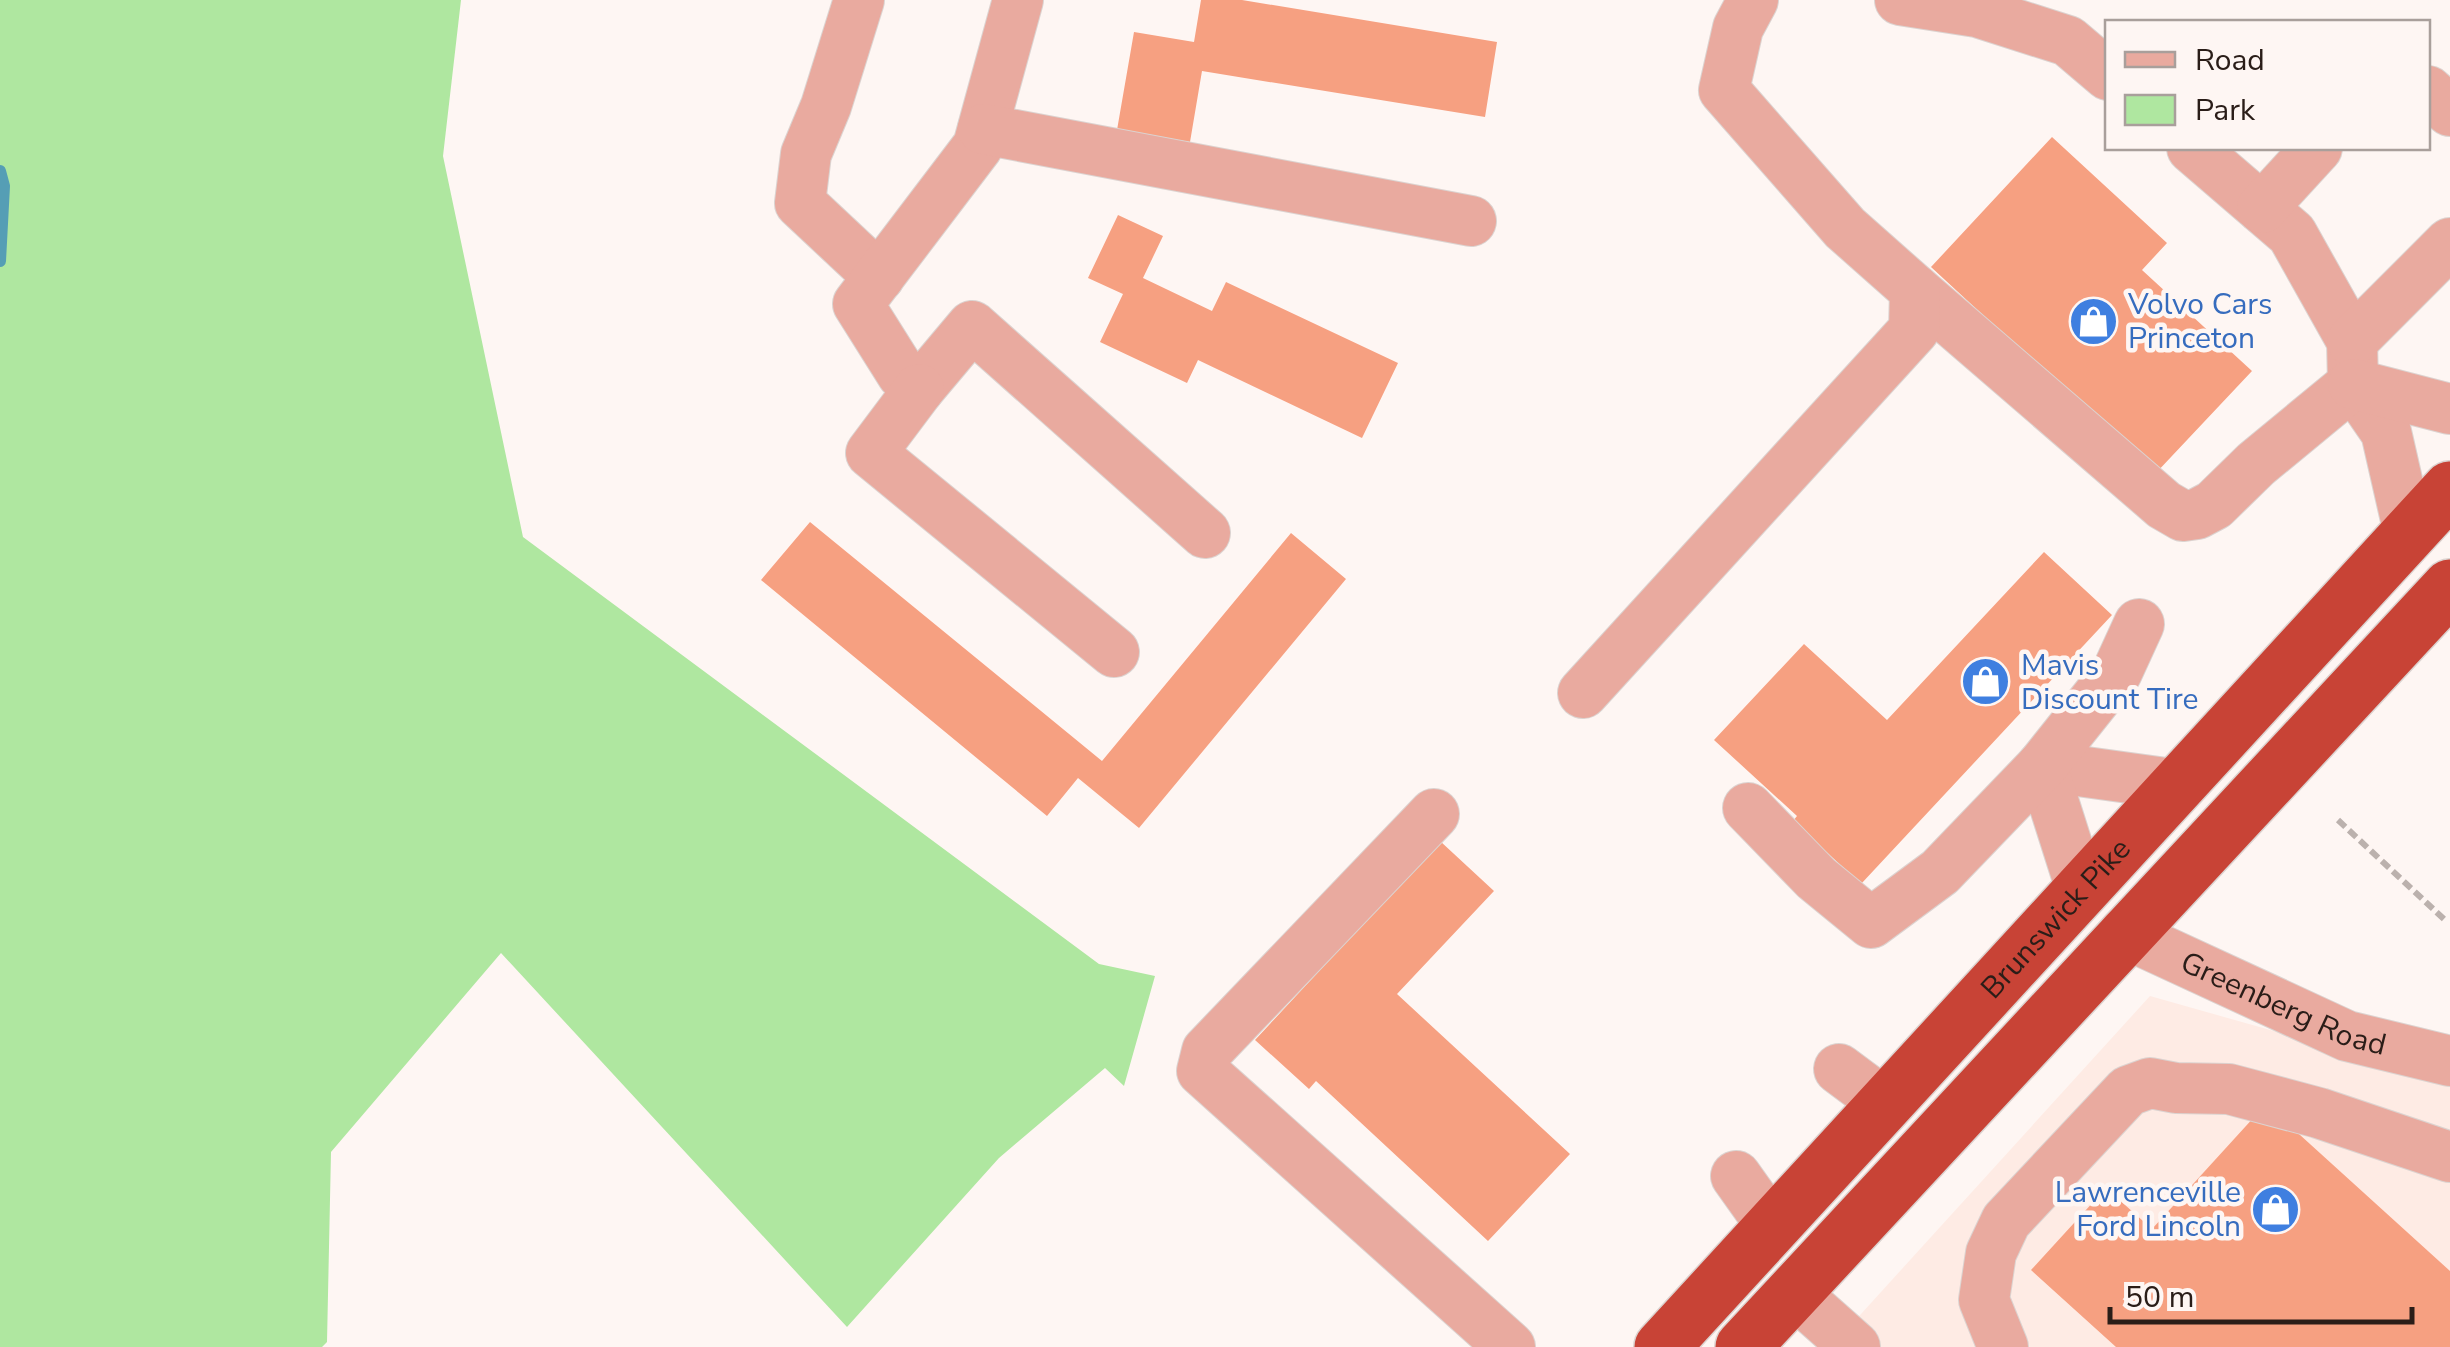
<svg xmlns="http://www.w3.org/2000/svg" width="2450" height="1347" font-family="'Nunito Sans',sans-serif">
	<rect width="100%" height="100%" fill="#fef6f3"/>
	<!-- built -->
	<path fill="#feebe4" d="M2150,996L2450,1081V1347H1831Z"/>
	<!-- green -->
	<path fill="#afe7a0" d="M0,0H461L443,156L523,537L1099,964L1155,976L1124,1086L1105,1068L999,1158L847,1327L501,953L331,1152L327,1342L322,1347H0Z"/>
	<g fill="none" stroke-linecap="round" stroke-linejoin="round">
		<!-- stream -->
		<path stroke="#559eb5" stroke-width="12" d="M0,171L4,186L0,261"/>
	</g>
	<!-- building -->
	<path fill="#f6a081" d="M1201,0H1242L1497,42L1485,117L1202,71L1190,142L1117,130L1134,32L1194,42Z
		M2052,137L2167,243L2142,270L2252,371L2155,474L1931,267Z
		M1118,215L1163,236L1143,278L1212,311L1226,282L1398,363L1362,438L1198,360L1187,383L1100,342L1123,294L1088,278Z
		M810,522L1102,761L1291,533L1346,579L1139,828L1078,778L1047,816L761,580Z
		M2044,552L2112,615L1861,884L1793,821L1797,816L1714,740L1804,644L1887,720Z
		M1440,841L1494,891L1397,994L1570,1154L1488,1241L1316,1081L1309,1089L1255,1040Z
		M2266,1104L2450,1271V1347H2116L2031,1270L2106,1188L2152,1229Z"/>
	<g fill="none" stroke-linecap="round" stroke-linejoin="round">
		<defs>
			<g id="minor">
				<path d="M859,0L826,106L806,154L800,203L879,277"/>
				<path d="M1018,0L978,146L858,304L902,374L919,389L972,326L1205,533"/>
				<path d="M1900,0L1977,12L2068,41L2108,75"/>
				<path d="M2428,91L2450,111"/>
				<path d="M983,129L1471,221"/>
				<path d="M2192,148L2292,234L2352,341L2353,384L2386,432L2409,533"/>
				<path d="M2262,208L2317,148"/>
				<path d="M1915,290L2164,505L2183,516L2197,514L2214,505L2256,464L2353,384"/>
				<path d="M2352,341L2450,243"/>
				<path d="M2353,384L2450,409"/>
				<path d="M919,389L871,453L1114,652"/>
				<path d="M1583,693L1914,330L1915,290L1845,228L1724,90L1738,28L1753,0"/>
				<path d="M2042,766L2180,785"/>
				<path d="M2042,766L2082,892"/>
				<path d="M1748,808L1816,878L1871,923L1940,872L2042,766L2117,672L2139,624"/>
				<path d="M1434,814L1207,1051L1202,1071L1510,1347"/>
				<path id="s1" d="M2124,933L2347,1036L2450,1061"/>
				<path d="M1839,1069L1886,1104"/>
				<path d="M1736,1176L1773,1228"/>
				<path d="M1793,1292L1855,1347"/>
				<path d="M2003,1347L1984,1300L1991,1253L2006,1221L2128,1091L2150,1083L2176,1088L2229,1089L2319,1113L2450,1157"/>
			</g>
			<g id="highway">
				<path id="s2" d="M1662,1347L2450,489"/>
				<path d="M1743,1347L2450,587"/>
			</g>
		</defs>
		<!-- minor casing -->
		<use href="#minor" stroke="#dcd3d0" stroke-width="52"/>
		<!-- highway casing -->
		<use href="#highway" stroke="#dcd3d0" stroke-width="58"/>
		<!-- path -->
		<path stroke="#bbb1ad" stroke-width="6" stroke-dasharray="10 5" stroke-linecap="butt" d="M2338,820L2446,921"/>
		<!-- minor -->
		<use href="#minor" stroke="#e9aa9f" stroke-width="50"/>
		<!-- highway -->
		<use href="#highway" stroke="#c84336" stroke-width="55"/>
	</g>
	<!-- icons -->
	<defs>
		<symbol id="shop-disc" viewBox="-11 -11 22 22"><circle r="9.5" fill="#3f7fe0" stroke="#fef6f3"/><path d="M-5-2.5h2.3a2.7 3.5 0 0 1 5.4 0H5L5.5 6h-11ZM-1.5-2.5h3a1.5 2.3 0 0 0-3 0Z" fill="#fff"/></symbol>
	</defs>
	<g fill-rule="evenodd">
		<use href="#shop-disc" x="2066" y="294" width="55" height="55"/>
		<use href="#shop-disc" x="1958" y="654" width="55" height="55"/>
		<use href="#shop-disc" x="2248" y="1182" width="55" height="55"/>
	</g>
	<g text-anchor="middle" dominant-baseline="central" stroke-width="9" stroke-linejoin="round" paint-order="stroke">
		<!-- shop labels -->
		<g font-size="30" fill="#366cbe" stroke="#fef6f3" text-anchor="start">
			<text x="2128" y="304">Volvo Cars<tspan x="2128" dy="34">Princeton</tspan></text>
			<text x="2021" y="665">Mavis<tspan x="2021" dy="34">Discount Tire</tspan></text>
			<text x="2241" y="1192" text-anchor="end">Lawrenceville<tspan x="2241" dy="34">Ford Lincoln</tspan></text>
		</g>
		<!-- street labels -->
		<g font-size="30" fill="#2a1d18" stroke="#fef6f3">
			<text stroke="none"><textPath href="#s2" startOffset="582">Brunswick Pike</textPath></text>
			<text stroke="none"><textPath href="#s1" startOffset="175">Greenberg Road</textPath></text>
		</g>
	</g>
	<!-- legend -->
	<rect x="2105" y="20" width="325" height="130" fill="#fef6f3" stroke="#a99f9b" stroke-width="2.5"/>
	<rect x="2125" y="52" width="50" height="15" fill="#e9aa9f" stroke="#a99f9b" stroke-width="2.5"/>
	<text x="2195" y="70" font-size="30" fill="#2a1d18">Road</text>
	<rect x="2125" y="95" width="50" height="30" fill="#afe7a0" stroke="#a99f9b" stroke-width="2.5"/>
	<text x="2195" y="120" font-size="30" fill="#2a1d18">Park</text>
	<!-- scale -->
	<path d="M2110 1307v15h302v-15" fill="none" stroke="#2a1d18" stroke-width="5"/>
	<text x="2125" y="1307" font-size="30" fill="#2a1d18" stroke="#fef6f3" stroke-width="8" paint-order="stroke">50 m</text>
</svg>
